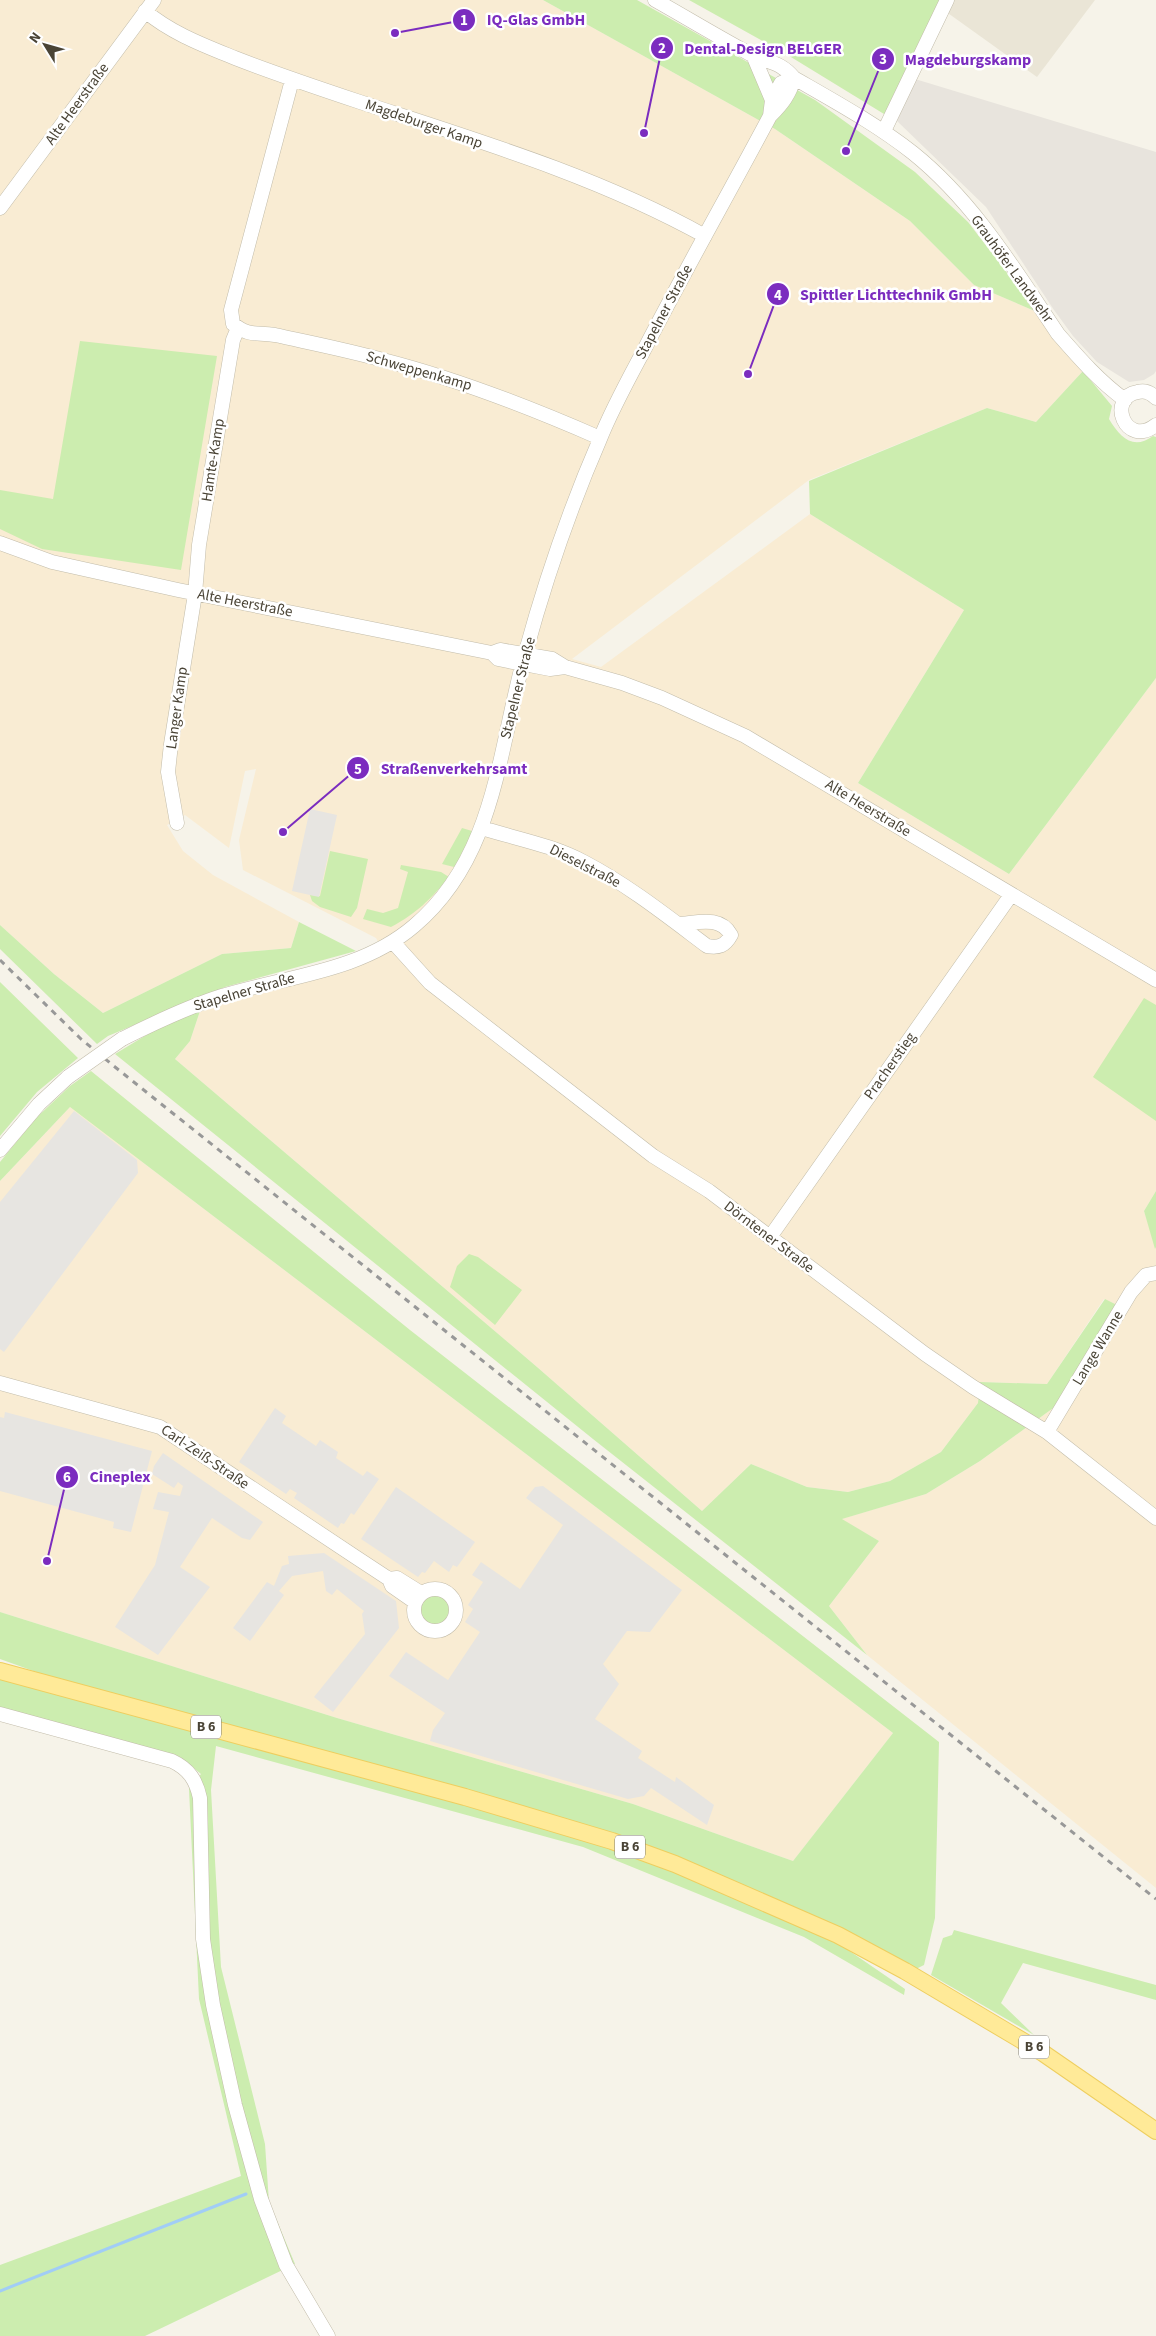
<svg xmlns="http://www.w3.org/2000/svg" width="1156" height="2336" font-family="'Source Sans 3',sans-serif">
	<rect width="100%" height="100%" fill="#f6f3e9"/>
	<!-- residential -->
	<path fill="#eae5d6" d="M951,0H1095L1037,77L945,11Z"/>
	<!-- commercial -->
	<path fill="#f9ecd3" d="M0,0H543L775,129L910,221L974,285L1037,312L1083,371L1036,422L987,408L809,480L572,659L601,667L810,514L964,610L858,783L1009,874L1156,678V1191L1144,1211L1156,1247V1888L867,1655L829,1606L879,1541L841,1519L926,1494L980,1461L1056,1406L1117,1305L1104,1299L1047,1384L980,1382L978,1403L941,1452L890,1481L848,1492L807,1487L751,1464L702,1511L537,1367L175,1059L190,1041L200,1011L245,997L341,973L385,954L376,938L243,870L239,840L256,769L245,771L229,848L185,815L167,825L183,851L213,875L299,922L291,948L222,954L103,1013L54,974L0,925Z
		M70,1107L893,1733L793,1861L633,1804L337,1718L0,1612V1181Z"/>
	<!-- industrial -->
	<path fill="#e8e4dd" d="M915,79L1156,152V371L1154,374L1144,380L1129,382L1097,362L1073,336L1054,310L986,207L897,121Z"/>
	<!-- green -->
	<path fill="#ccedaf" d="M543,0H637L815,100L915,172L968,222L1037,312L974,285L910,221L775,129Z
		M689,0H945L889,112L884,114L786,54Z
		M80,341L217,356L181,570L42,549L0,529V490L53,499Z
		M1083,371L1112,406L1109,419C1120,437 1133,451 1153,436L1156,437V678L1009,874L858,783L964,610L810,514L809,481L987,408L1036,422Z
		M462,828L472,831L465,850L454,867L442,864Z
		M330,851L368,859L357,908L351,917L320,907L312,901L310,895L320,896Z
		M401,865L441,872L449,877C430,900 417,913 391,927L363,919L367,909L383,913L398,908L408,872L400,869Z
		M299,922L356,951L225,987L108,1036L97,1044L0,949V925L54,974L103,1013L222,954L291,948Z
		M0,982L78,1058L37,1092L0,1136Z
		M1144,998L1156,1005V1121L1093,1077Z
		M200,1011L190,1041L175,1059L537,1367L702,1511L751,1464L807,1487L848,1492L890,1481L941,1452L978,1403L980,1382L1047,1384L1105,1299L1117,1305L1056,1406L980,1461L926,1494L842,1519L879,1541L829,1606L867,1655L593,1439L115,1054L163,1025Z
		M91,1071L410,1330L939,1742L935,1918L924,1965L916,1969L775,1899L213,1722L39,1673L0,1659V1612L337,1718L633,1804L793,1861L893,1733L70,1107L0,1181V1162L35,1119L70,1086Z
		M1156,1191V1247L1155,1249L1144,1211Z
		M469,1254L478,1257L522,1290L495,1325L450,1287L457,1266Z
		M418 1610a16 16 0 1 1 32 0a16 16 0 1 1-32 0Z
		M0,1679L343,1769L611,1846L674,1869L835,1941L905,1989L904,1995L804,1937L583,1847L216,1746L211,1790L221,1967L265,2144L269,2202L295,2264L145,2336H0V2265L241,2176L199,1999L189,1789L201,1774L180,1757L0,1709Z
		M954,1930L1156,1985V2000L1023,1963L1001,2003L1034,2035L931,1975L943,1938L952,1935Z"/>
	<!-- parking -->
	<path fill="#e7e5e1" d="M310,809L337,815L319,897L292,891Z
		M74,1111L137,1160L138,1173L4,1352L0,1349V1202Z
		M275,1408L286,1416L282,1423L316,1446L320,1440L338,1452L336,1458L363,1476L367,1471L379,1479L354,1515L351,1513L344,1524L341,1523L338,1528L294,1498L297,1493L290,1489L286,1494L239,1462Z
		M5,1412L152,1451L131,1532L113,1528L114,1522L0,1491V1417L4,1418Z
		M163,1453L263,1522L250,1540L242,1538L212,1518L180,1567L210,1587L158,1655L115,1627L155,1565L169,1512L153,1509L158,1492L180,1496L183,1486L178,1482L174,1488L152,1474L154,1466Z
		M543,1486L682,1590L650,1632L627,1631L603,1664L619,1684L595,1719L642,1751L638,1758L675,1782L676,1777L714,1805L707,1825L651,1788L644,1796L628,1799L430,1741L433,1730L445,1713L389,1676L406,1652L448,1680L480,1632L465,1622L473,1609L468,1605L483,1582L472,1575L481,1562L520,1589L563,1525L526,1498L535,1487Z
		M396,1487L475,1542L457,1567L453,1565L449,1572L434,1561L425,1573L422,1572L418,1577L361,1539Z
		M324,1553L396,1601L399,1628L333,1712L314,1697L365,1634L362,1614L364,1611L337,1589L332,1595L326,1591L323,1571L292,1576L279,1591L284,1595L250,1641L233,1628L267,1582L274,1586L282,1566L289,1564L288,1556Z"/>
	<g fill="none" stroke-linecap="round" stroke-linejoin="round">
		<!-- stream -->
		<path stroke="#a1cdf6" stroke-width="3" d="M0,2291L246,2194"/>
		<defs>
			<path id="minor" d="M655,0C687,18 718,37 750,54C768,63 780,61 794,78C834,101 876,124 913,153C974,202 1015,270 1058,334C1079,358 1099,381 1125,400
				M145,11C171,33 203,45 235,58C276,74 318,88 360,102C476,140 597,176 705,236
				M753,55L772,100
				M292,80L231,310L233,324C250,337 256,332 275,335C311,343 347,350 383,360C458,379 529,407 600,438
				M770,116L772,100L781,83L794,78
				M884,131L947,0
				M0,208L154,0
				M1156,398C1151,393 1145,390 1138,392C1106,397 1125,449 1156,425
				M0,543L52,562L178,590L467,648L492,653L498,659L523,664L550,669L565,667
				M492,653L500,650L552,659L565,667L622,683L662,698L745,736L1156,980
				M177,823L168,772L171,744L195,594L199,545L233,340L238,328
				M482,828C517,839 552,845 584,862C628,885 667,916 707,946C719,948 725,946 731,935C720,915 697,923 678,924
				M393,942L430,983L653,1156L709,1191L925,1354L973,1387L1047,1432L1156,1518
				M122,1039C154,1023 187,1007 222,996C287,976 360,972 414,926C497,856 498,748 526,651C546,578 570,508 600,439C612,409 628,380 643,352C684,272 728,195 770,116C782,104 790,94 794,78
				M0,1150L39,1104L68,1077
				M770,1237L1011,895
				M0,1383L160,1427L354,1556L389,1579L397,1578L421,1593
				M1047,1432L1131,1292L1146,1275L1156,1273
				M389,1579L392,1586L415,1602
				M414 1610a21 21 0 1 1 42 0a21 21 0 1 1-42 0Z
				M0,1714L172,1761C189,1769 196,1780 200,1798L203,1939L213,2005L235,2105L261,2199L286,2265L328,2336"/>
			<path id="major" d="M0,1671L465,1797L612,1841L675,1864L838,1935L905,1971L1043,2053L1156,2131"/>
		</defs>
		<!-- minor casing -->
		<use href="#minor" stroke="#c2bcaa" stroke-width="15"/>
		<!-- major casing -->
		<use href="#major" stroke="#eece5f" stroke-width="18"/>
		<!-- minor -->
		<use href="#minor" stroke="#fff" stroke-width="14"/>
		<!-- major -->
		<use href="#major" stroke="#ffea98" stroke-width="16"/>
		<!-- rail -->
		<path stroke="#989898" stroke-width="3" stroke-dasharray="6 6" stroke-linecap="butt" d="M0,960L81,1039L115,1067L1156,1899"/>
		<defs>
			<path id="minor-bridge" d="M68,1077L122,1039"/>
		</defs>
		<!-- minor-bridge casing -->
		<use href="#minor-bridge" stroke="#c2bcaa" stroke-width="15" stroke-linecap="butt"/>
		<!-- minor-bridge -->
		<use href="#minor-bridge" stroke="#fff" stroke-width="14"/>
	</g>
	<g text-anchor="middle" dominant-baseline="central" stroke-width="5" stroke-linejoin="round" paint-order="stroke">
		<!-- shield labels -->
		<g fill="#fff" stroke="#807c72" stroke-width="1">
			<rect x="191" y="1715.5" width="30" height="23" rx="4"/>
			<rect x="615" y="1835.5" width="30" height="23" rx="4"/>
			<rect x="1019" y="2035.5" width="30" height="23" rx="4"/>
		</g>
		<g font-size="14" font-weight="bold" fill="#4a4436">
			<text x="206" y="1727">B 6</text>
			<text x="630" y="1847">B 6</text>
			<text x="1034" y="2047">B 6</text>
		</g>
		<!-- street labels -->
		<g font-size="15" fill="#4a4436" stroke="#fff">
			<text transform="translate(77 104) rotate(-54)">Alte Heerstraße</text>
			<text transform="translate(424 124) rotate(19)">Magdeburger Kamp</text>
			<text transform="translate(1012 269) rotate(54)">Grauhöfer Landwehr</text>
			<text transform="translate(664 312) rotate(-62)">Stapelner Straße</text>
			<text transform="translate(419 371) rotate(16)">Schweppenkamp</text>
			<text transform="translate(213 460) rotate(-81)">Hamte-Kamp</text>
			<text transform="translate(245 603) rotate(11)">Alte Heerstraße</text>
			<text transform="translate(518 688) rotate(-76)">Stapelner Straße</text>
			<text transform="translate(177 708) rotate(-82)">Langer Kamp</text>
			<text transform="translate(868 808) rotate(31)">Alte Heerstraße</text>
			<text transform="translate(585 866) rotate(27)">Dieselstraße</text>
			<text transform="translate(244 992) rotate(-16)">Stapelner Straße</text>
			<text transform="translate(890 1066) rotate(-55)">Pracherstieg</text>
			<text transform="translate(769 1237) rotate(37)">Dörntener Straße</text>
			<text transform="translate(1098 1348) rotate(-59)">Lange Wanne</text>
			<text transform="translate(205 1457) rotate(34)">Carl-Zeiß-Straße</text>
		</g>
	</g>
	<!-- callouts -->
	<path fill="none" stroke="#7b2cbf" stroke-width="2" d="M395 33L464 20M644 133L662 48M846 151L883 59M748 374L778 294M283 832L358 768M47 1561L67 1477"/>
	<g fill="#7b2cbf" stroke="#fff" stroke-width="2">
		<circle cx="395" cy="33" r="5"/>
		<circle cx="644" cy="133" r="5"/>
		<circle cx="846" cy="151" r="5"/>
		<circle cx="748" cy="374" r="5"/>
		<circle cx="283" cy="832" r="5"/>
		<circle cx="47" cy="1561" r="5"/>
		<circle cx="464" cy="20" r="12"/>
		<circle cx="662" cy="48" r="12"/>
		<circle cx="883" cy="59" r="12"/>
		<circle cx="778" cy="294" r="12"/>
		<circle cx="358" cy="768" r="12"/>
		<circle cx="67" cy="1477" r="12"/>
	</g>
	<g font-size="15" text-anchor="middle" font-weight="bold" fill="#fff">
		<text x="464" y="25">1</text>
		<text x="662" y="53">2</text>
		<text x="883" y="64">3</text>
		<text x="778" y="300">4</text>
		<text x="358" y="774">5</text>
		<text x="67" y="1482">6</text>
	</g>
	<g font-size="16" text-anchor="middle" font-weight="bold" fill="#7b2cbf" stroke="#fff" stroke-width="5" stroke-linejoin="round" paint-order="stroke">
		<text x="536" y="25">IQ-Glas GmbH</text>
		<text x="763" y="54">Dental-Design BELGER</text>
		<text x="968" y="65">Magdeburgskamp</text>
		<text x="896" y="300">Spittler Lichttechnik GmbH</text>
		<text x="454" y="774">Straßenverkehrsamt</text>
		<text x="120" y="1482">Cineplex</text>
	</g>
	<!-- north arrow -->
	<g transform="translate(45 45) rotate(307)" stroke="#ffffff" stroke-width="4" paint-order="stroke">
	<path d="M0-4L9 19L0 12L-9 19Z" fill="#4a4436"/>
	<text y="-8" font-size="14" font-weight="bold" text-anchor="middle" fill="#4a4436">N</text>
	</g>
</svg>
